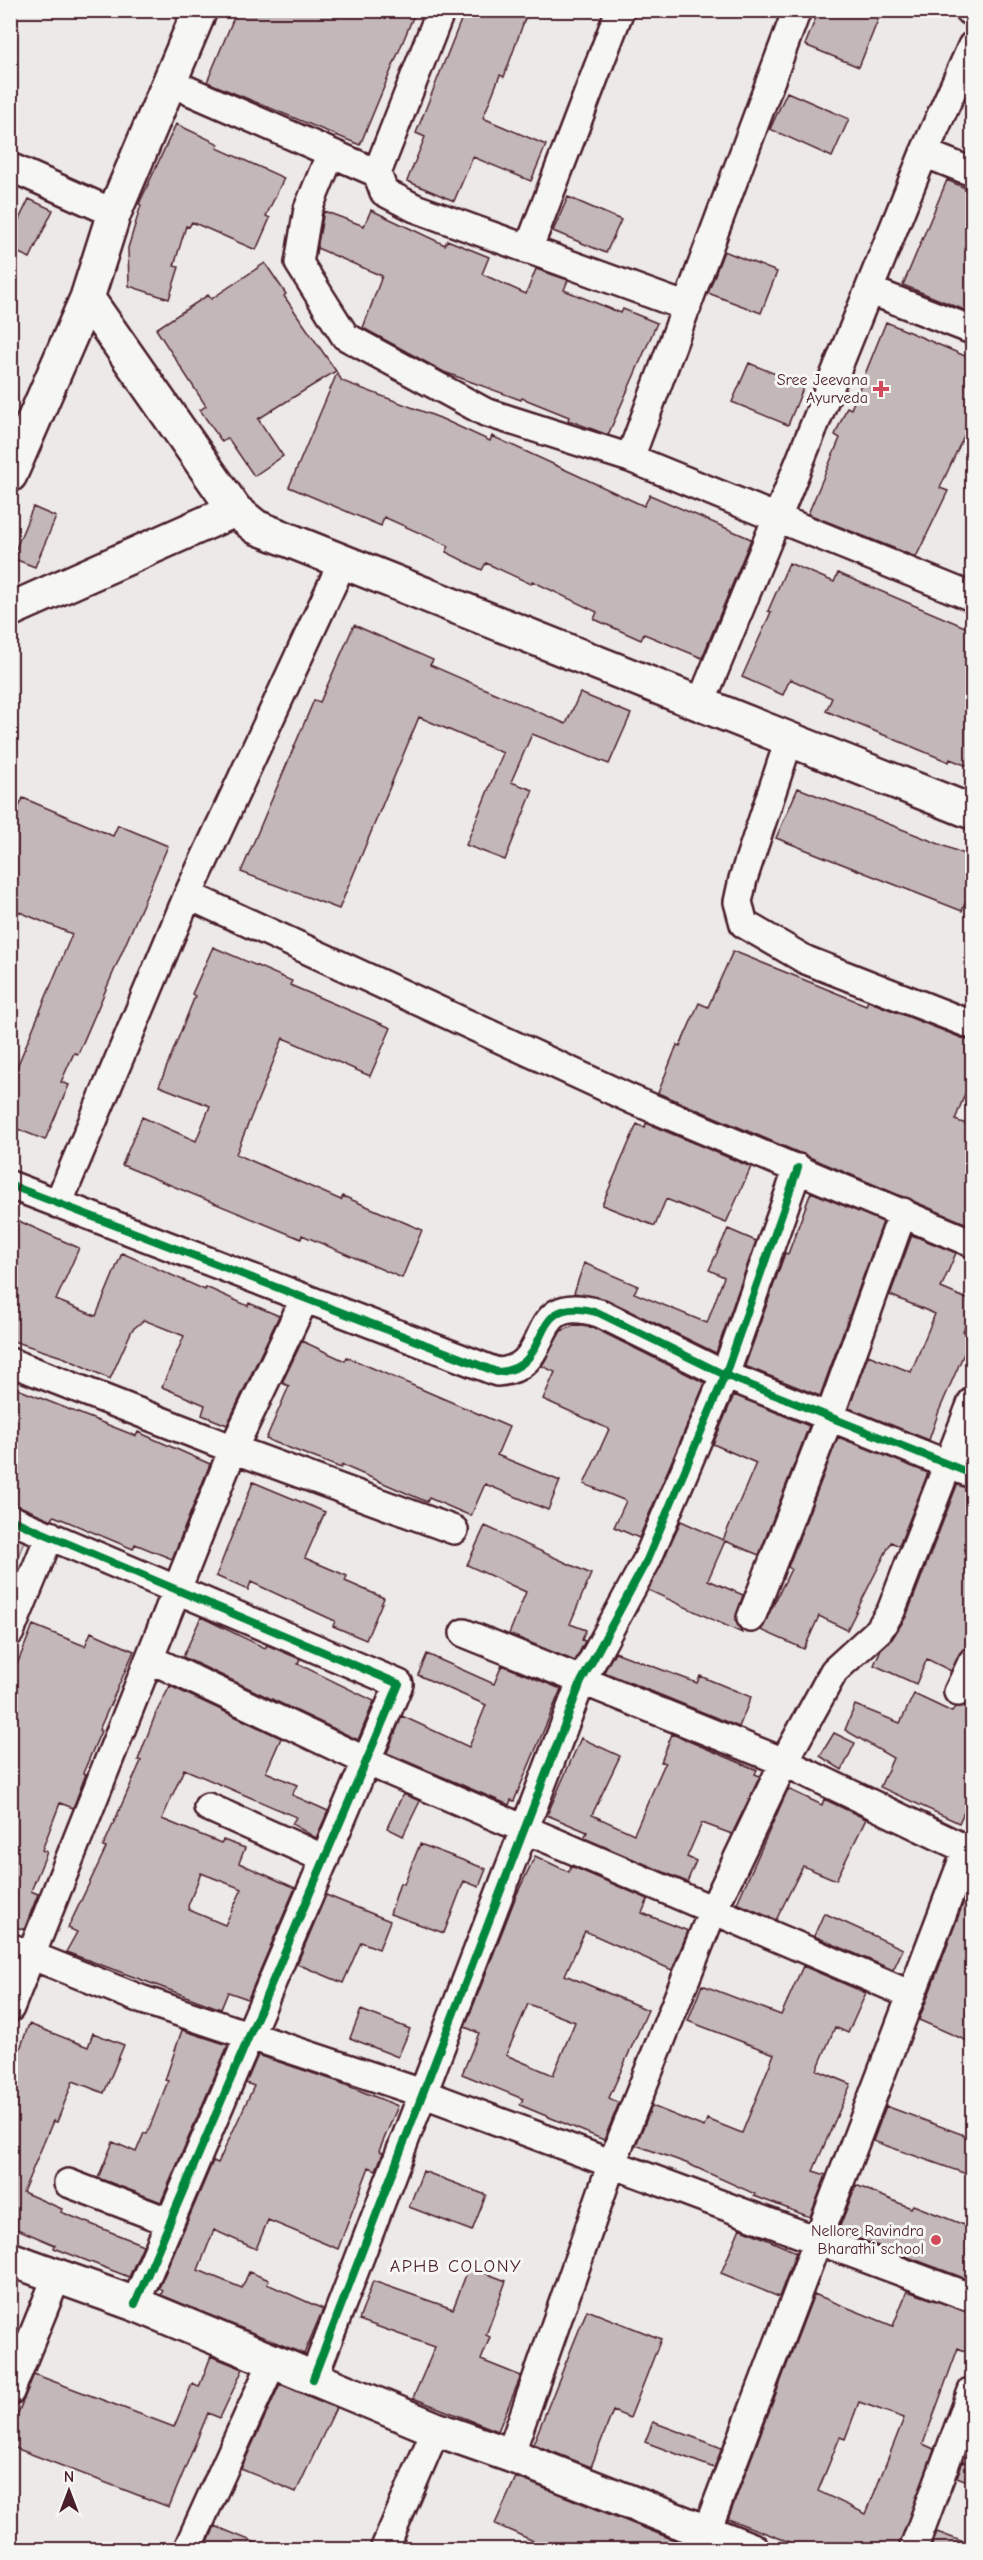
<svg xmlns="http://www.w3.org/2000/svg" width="983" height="2560" font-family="'Comic Neue',sans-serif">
	<rect width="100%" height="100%" fill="#ece9e6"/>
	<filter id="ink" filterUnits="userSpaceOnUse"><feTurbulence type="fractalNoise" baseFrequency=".0167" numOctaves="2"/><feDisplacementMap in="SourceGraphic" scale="12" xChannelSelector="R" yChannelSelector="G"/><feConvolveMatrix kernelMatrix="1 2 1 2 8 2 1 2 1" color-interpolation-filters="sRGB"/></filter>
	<g filter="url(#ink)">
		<!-- green -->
		<path fill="#d4cbca" stroke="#8f757a" stroke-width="1.5" d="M11,1529L26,1535L11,1577Z"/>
		<!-- building -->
		<path fill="#c4b7b7" stroke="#4a1f2b" stroke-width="1.5" fill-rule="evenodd" d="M237,10H416L360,145L207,82Z
			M465,10H528L504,77L500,75L483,118L546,145L531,181L473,157L454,201L407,181L425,137L416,133Z
			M819,10H882L859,67L805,45Z
			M787,92L849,119L832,157L770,129Z
			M176,124L219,144L217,148L284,178L266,216L270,218L256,250L192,222L189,227L186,226L174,266L179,267L169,299L129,286L128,248L141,205L139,204Z
			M947,180L972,191V313L903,285Z
			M568,197L621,220L606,253L553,231Z
			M29,199L53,210L30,258L10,249V238Z
			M371,210L445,245L447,240L489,257L482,274L526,294L536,269L568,280L564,290L621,313L623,309L657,323L608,435L568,420L569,417L522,398L521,400L444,372L363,328L382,276L317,248L324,211L364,226Z
			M724,251L777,272L761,313L708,293Z
			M265,263L286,294L284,296L336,371L258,419L283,456L254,476L228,438L222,442L200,410L206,406L156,329L208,295L211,299Z
			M886,322L972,359V418L940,488L948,491L916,557L808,514L840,438L835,435L847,407L851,409Z
			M749,363L804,386L788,425L732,402Z
			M337,373L342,381L440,418L490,441L492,436L644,506L650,495L751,539L702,658L644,634L641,640L594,619L597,612L532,581L531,584L486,563L482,570L446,552L449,546L384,517L381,526L289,487Z
			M33,507L56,517L35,567L12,558Z
			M789,563L834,582L838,573L972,630V768L950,759L949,762L826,711L832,698L790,679L783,695L742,677L771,612L768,611Z
			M354,625L433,660L430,665L566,724L580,693L631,714L609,764L532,734L511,782L533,790L505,860L466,845L503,753L419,717L339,909L241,872L314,700L320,702Z
			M798,788L972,857V885L962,911L776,838Z
			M23,798L113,836L118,825L168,846L78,1054L74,1053L61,1082L69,1085L45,1140L10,1126V1084L72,934L10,908V828Z
			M213,947L292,981L290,985L391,1028L370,1076L283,1038L236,1154L341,1200L343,1196L422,1230L402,1278L302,1235L301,1239L122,1165L142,1117L196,1141L210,1106L159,1086L195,996L192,994Z
			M733,951L866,1005L868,1001L972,1042V1075L955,1120L972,1126V1185L966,1203L972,1205V1226L658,1093L677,1045L680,1046L699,1003L708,1007Z
			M646,1123L751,1167L726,1223L666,1199L655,1226L602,1205L637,1124L645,1128Z
			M811,1192L883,1222L820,1396L745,1366L785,1253L788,1254Z
			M10,1217L79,1248L56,1300L96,1316L122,1253L205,1290L206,1287L248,1306L249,1303L279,1316L227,1425L202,1415L205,1405L162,1387L184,1336L144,1320L132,1330L110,1379L65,1358L10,1340Z
			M728,1229L756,1241L716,1353L606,1299L574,1293L584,1263L638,1286L634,1293L707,1323L724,1277L709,1270Z
			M912,1235L956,1253L941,1288L972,1301V1310L963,1331L972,1335L939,1411L929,1440L849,1408L868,1355L911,1372L935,1314L890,1295Z
			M575,1325L594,1328L705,1383L639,1538L614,1527L626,1501L584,1484L609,1429L543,1399L555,1372L542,1366L561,1331Z
			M302,1341L345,1361L347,1357L509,1427L497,1455L560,1481L548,1510L485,1484L471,1516L429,1498L427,1502L342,1465L341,1468L266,1439L289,1386L282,1383Z
			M10,1386L136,1436L138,1432L210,1464L172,1559L135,1544L133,1549L54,1516L52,1520L10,1502Z
			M734,1395L809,1426L759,1555L725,1541L708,1580L743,1595L735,1620L742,1633L648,1590L681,1521L723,1540L756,1463L713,1444Z
			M838,1437L928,1473L899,1546L891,1542L847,1630L819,1616L804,1649L761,1630L791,1569L788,1567Z
			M253,1482L325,1512L305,1558L347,1576L345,1581L384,1598L366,1640L333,1626L335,1621L251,1582L248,1590L216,1576Z
			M957,1485L972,1489V1647L963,1649L951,1671L927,1659L916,1684L874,1665L881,1649L892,1639L906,1617Z
			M485,1526L591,1574L570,1624L586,1630L582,1640L585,1641L575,1661L509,1634L526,1592L467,1565Z
			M201,1617L265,1648L267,1645L300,1659L298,1664L374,1701L358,1740L183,1657Z
			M33,1625L85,1646L91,1632L134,1651L99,1730L101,1731L83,1773L86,1774L73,1808L60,1803L42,1850L47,1852L31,1891L38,1894L24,1930L17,1927L15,1932H10V1659L18,1662Z
			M615,1652L697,1683L700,1676L751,1697L739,1727L604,1672Z
			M427,1654L494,1684L502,1665L561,1689L514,1801L511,1800L509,1805L387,1753L402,1716L469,1747L486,1705L418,1675Z
			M170,1686L281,1738L266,1772L297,1785L292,1795L328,1811L316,1838L292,1824L296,1817L184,1769L162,1819L221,1843L223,1840L245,1848L239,1863L295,1888L248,1999L228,1992L221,2009L66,1952L77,1932L68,1928L106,1848L103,1847L141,1761L138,1760L156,1713ZM201,1873L242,1889L225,1925L189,1910L188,1906Z
			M914,1694L952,1712L955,1707L967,1705L972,1698V1794L959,1823L880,1787L893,1758L845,1730L855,1705L900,1723Z
			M834,1733L855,1743L842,1770L820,1756Z
			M672,1734L757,1770L755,1774L760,1776L732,1834L702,1823L687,1857L696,1861L687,1882L584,1838L587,1832L547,1815L581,1738L620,1756L592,1815L634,1834L665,1763L661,1762Z
			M788,1789L822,1805L824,1799L866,1819L836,1880L803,1866L776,1920L737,1903Z
			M403,1794L420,1801L403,1836L387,1828Z
			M420,1844L486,1869L479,1887L464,1881L444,1933L390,1914L400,1883L404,1884Z
			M535,1856L569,1872L571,1866L648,1899L642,1913L688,1931L672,1970L585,1931L565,1975L648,2010L609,2098L619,2103L604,2140L520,2105L523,2099L462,2074L479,2033L465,2027L516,1896ZM528,2004L575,2022L553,2075L506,2055Z
			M972,1880V2043L919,2020Z
			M326,1895L390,1921L379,1949L361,1942L343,1983L297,1964Z
			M824,1913L903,1949L893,1970L814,1936Z
			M803,1966L866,1993L848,2033L835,2027L817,2070L851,2084L813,2171L826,2175L810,2217L754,2196L755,2194L686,2163L636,2145L652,2106L704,2127L707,2119L742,2133L774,2054L688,2021L702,1985L781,2015Z
			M361,2010L410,2029L398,2057L350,2038Z
			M29,2024L88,2047L93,2033L124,2045L104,2093L73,2081L57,2122L53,2121L23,2192L62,2209L61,2212L143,2245L129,2277L54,2248L55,2245L10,2226V2077Z
			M182,2030L228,2045L161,2202L98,2178L113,2142L136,2152L144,2133L147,2134L168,2081L165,2080Z
			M258,2055L336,2081L398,2106L379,2151L383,2153L376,2170L369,2167L338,2249L268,2220L256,2249L214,2230L198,2270L242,2288L249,2272L269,2280L267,2284L323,2309L304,2354L161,2295L163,2290L159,2288L213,2161L218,2163L254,2086L246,2083Z
			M886,2106L972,2138V2176L873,2141Z
			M423,2171L486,2195L472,2231L409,2207Z
			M856,2185L911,2208L913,2205L972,2228V2281L838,2231Z
			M740,2228L796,2252L779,2297L721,2273Z
			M469,2267L506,2281L486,2335L490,2337L481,2360L521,2376L498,2431L413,2398L435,2347L359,2320L373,2281L453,2309Z
			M907,2291L972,2313V2354L958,2348L923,2444L934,2449L898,2550H811L728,2519L814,2294L893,2326ZM859,2402L904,2418L866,2514L818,2491L840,2437L845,2439Z
			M587,2310L661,2339L630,2418L613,2411L591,2467L533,2444Z
			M211,2356L243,2369L220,2418L208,2413L169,2507L10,2446V2433L34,2374L174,2427L192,2384L199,2387Z
			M280,2384L336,2408L296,2492L241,2469Z
			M653,2422L722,2448L714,2468L645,2442Z
			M963,2461L972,2465V2483L957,2477Z
			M516,2477L699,2550H554L495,2524Z
			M215,2526L271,2549V2550H205Z
			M937,2532L972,2545V2550H930Z"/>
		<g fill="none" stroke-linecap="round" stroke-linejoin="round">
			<defs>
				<path id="minor" d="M968,10L972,12
					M972,46L924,153L777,518L972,597
					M169,82L377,173L441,10
					M331,153L308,209L299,263L345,336L485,412L630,458L777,518L700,705
					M924,153L972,172
					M10,167L114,213
					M377,173L384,192L415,208L687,307
					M528,250L620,10
					M869,290L972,330
					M630,458L797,10
					M789,740L743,879L738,902L744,924L806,960L972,1025
					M188,895L633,1100L972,1243
					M10,1185L497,1372C558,1369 522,1290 599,1313L725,1375L972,1474
					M58,1204L188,895L343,561
					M10,1362L233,1449L454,1530
					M10,1519L399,1684L135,2304
					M751,1618L829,1418L903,1212
					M10,1632L50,1535
					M464,1633L784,1762L834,1671L879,1630L891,1611L972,1402
					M150,1659L366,1761L911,1995
					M958,1692L972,1662
					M208,1807L325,1859
					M10,1947L143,2000L422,2093L972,2298
					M10,2008L233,1449L305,1298
					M68,2183L170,2222
					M313,2379L581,1682L647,1560L725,1375L798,1168
					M10,2392L57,2276
					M510,2455L612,2163L713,1910L784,1762L972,1852
					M706,2533L967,1849
					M187,2550L272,2363
					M384,2550L436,2429
					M913,2550L972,2391"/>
				<path id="tertiary" d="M87,298L235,510L256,527L972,812
					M10,475L87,298L114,213L200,10
					M10,610L235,510
					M10,2259L135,2304L436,2429L510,2455L752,2550"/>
			</defs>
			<!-- minor casing -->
			<use href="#minor" stroke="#4a1f2b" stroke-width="32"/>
			<!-- tertiary casing -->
			<use href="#tertiary" stroke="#4a1f2b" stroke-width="38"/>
			<!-- minor -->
			<use href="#minor" stroke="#f6f6f2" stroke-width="27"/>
			<!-- tertiary -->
			<use href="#tertiary" stroke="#f6f6f2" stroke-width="33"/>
			<defs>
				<path id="cycleway" d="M10,1185L497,1372C558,1369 522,1290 599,1313L725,1375L972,1474
					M10,1519L399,1684L135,2304
					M313,2379L581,1682L647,1560L725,1375L798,1168"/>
			</defs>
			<!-- cycleway casing -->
			<use href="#cycleway" stroke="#f6f6f2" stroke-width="11"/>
			<!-- cycleway -->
			<use href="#cycleway" stroke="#00873e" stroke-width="8"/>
		</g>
	</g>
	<!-- markers -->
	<g fill="#d1495b" stroke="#f6f6f2" stroke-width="2">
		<path d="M878 380h6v6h6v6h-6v6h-6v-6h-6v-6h6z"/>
		<circle cx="936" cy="2240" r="6"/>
	</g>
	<g text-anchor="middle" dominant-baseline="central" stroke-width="6" stroke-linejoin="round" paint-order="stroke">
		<!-- poi labels -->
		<g font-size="16" fill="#4a1f2b" stroke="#f6f6f2" text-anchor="end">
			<text x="868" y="380">Sree Jeevana<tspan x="868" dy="18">Ayurveda</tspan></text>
			<text x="924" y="2231">Nellore Ravindra<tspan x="924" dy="18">Bharathi school</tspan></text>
		</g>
		<!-- neighbourhood labels -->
		<g font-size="18" letter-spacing="1.5" fill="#4a1f2b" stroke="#f6f6f2">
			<text x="456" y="2266">APHB COLONY</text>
		</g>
	</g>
	<!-- margin -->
	<rect width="983" height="2560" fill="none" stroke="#f6f6f2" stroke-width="36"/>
	<rect x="18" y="18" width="947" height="2524" fill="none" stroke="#4a1f2b" stroke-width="2" filter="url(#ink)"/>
	<!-- north arrow -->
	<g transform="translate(69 2491)" stroke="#f6f6f2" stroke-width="4.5" paint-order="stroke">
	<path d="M0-4.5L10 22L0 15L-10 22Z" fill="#4a1f2b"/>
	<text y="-9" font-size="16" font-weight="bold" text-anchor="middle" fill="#4a1f2b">N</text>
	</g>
</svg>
